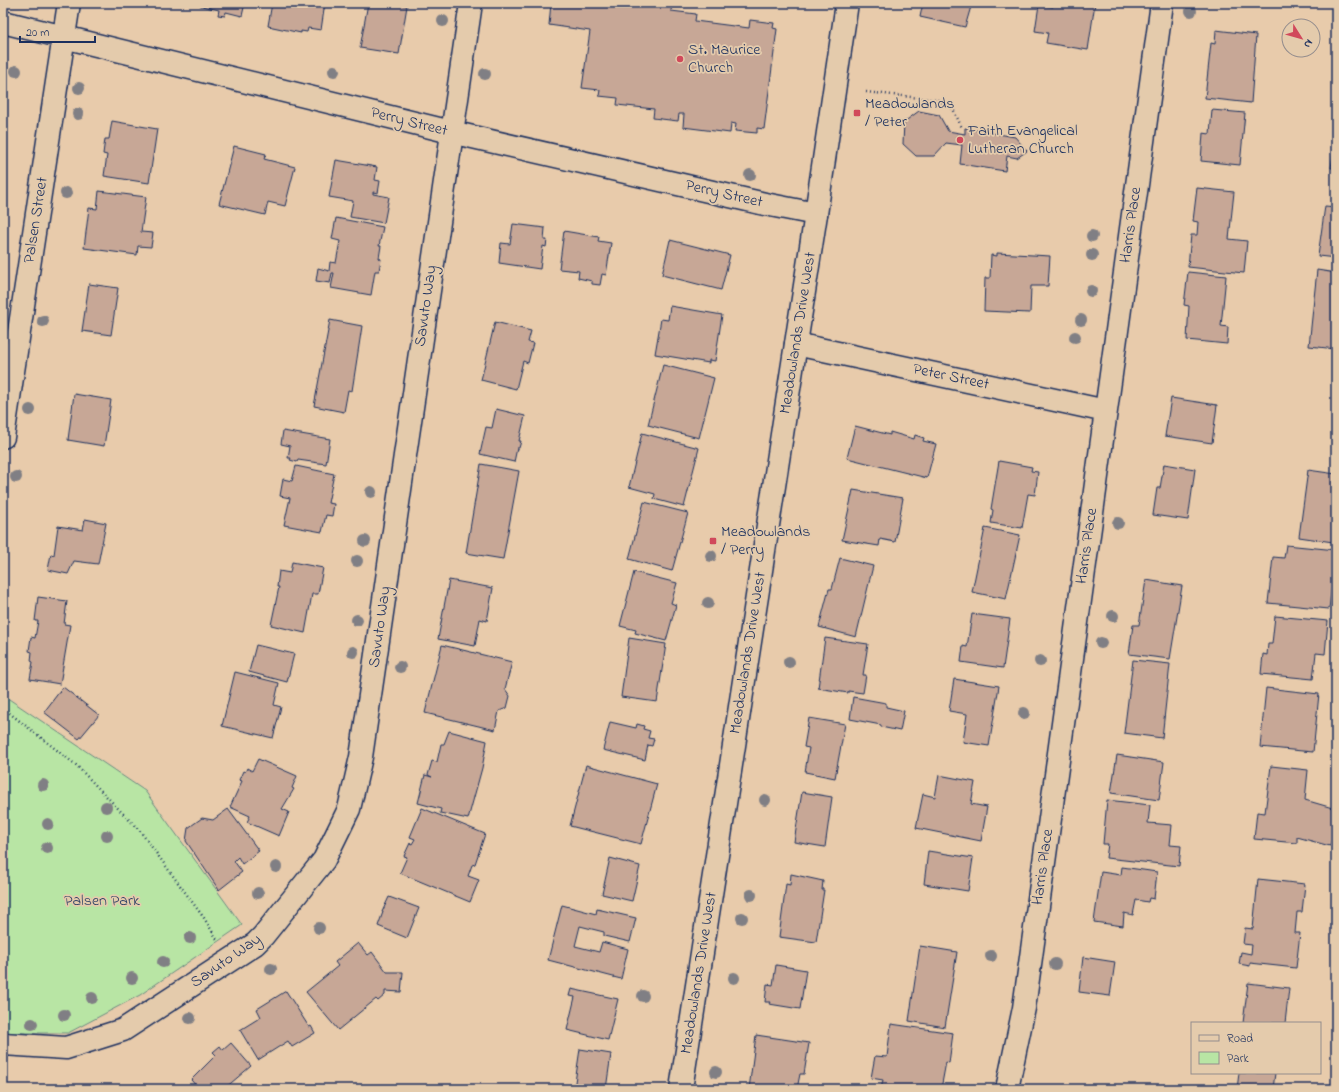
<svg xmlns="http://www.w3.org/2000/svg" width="1339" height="1092" font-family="'Indie Flower',sans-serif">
	<rect width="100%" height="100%" fill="#e8cbab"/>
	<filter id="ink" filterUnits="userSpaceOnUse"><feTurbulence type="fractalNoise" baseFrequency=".025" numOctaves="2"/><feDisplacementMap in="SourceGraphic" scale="8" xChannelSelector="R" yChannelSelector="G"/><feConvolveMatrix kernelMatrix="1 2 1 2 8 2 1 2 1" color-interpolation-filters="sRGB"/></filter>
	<g filter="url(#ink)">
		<!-- green -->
		<path fill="#b8e5a4" stroke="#6a8a81" d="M3,695L145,791L242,925L140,995L68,1033H3Z"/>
		<!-- building -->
		<path fill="#c7a796" stroke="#1b2f5e" d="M198,3H245L242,16L226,12L225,16L218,15L219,10L197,5Z
			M272,3H325L321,30L308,28L307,32L301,31V33L268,26Z
			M368,3H390L407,6L399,54L360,48Z
			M551,3H672L671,11L696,14L695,21L749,28L750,20L774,23L773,28L777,29L764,129L757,128V133L735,131L736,124L731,123L730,133L683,127L684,114H679L678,121L653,118L654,109L617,105L618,98L599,96L600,90L582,88L590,31L549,25Z
			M923,3H972L965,27L920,17Z
			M1053,3H1095L1088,50L1046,43L1048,33L1035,31L1039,5L1053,7Z
			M1216,30L1256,35L1251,103L1205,98L1211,43L1215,44Z
			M1212,110L1245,113L1240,165L1201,161L1203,133L1210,134Z
			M919,111L939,115L948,131L965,134V128L1015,137L1027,151L1017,158L1007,156L1005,171L960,164L962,145L946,143L934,156H916L903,144L904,122Z
			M112,121L157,129L149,183L104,176L107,155L103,154L105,139H109Z
			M1336,134V168H1331Z
			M234,146L266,154L264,159L295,167L285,206L268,202L265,215L219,204Z
			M336,160L377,167L375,180L380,181L378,193L373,192V194L389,197L384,223L350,217L353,201L329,197Z
			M1197,188L1234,192L1229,239L1247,241L1244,273L1188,267L1191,235H1197L1198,222L1193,221Z
			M99,191L146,197L141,232L153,233L151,247L138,246L137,255L84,248L89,208L97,209Z
			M1325,206L1336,207V258L1318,256Z
			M336,218L383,227L379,246H381L379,258L381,259L379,271H375L371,295L331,288L334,273H332L330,283L316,281L318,268L329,271L330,262L336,263L340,241L332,239Z
			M513,224L545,228L544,240H547L546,247L543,246L540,269L499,263L501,243L510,244Z
			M564,231L599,237L598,241L611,243L606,275L602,274L600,285L592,284V281L578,278L579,271L559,269Z
			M670,240L730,255L721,290L662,275Z
			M997,253L1050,256L1048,286H1031L1030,313L984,311L985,278H990L991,255L997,256Z
			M1317,270L1336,273V349L1309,346Z
			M1188,272L1226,276L1221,326L1228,327L1227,344L1187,340L1189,306L1184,305Z
			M89,284L118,288L111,335L82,331Z
			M670,306L722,315L715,361L709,360V363L655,354L661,319L668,320Z
			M330,320L362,326L352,391L348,390L344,412L314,406Z
			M495,322L531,331L528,342L533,343L528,363L523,361L516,389L481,380Z
			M663,365L714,378L699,438L648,425Z
			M74,394L111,400L104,446L68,440Z
			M1171,398L1217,405L1212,443L1165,436Z
			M496,409L525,416L519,441H521L519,448H517L514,462L480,454L486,427L492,428Z
			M855,426L890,435V432L914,439L915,435L924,438L923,441L936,444L927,478L847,458Z
			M283,431L330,439L326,464L298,460L297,462L290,460L291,458H288L290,446L281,444Z
			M642,433L699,448L684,507L654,499L655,494L629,487Z
			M999,461L1032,467L1031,471L1038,472L1035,495L1028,494L1022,528L991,523L993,510L991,509Z
			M481,464L519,471L503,559L466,553Z
			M1164,464L1195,469L1188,520L1153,515L1157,488H1160Z
			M296,466L334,474L328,503L334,504L332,516L326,515L322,532L284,525L290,498L280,496L283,479L292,481Z
			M1308,470L1336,474V524L1333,542L1299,537Z
			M853,490L903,498L895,542L880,539L879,546L842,540Z
			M644,502L688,513L672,571L629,559Z
			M85,519L106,523L98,564L74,561L68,574L48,570L51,554L54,555L58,526L83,530Z
			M985,528L1020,535L1006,599L972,592Z
			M1286,545L1336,550L1329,609L1268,603L1273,557L1284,558Z
			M840,558L873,566L856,637L819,627L829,589H832Z
			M292,562L323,568L318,594H312L305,633L271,625L279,587H277L279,571L290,573Z
			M634,572L677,583L671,603L676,605L666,641L635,633L636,630L620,626Z
			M449,580L493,588L487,621L480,619L475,646L438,639Z
			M1146,580L1182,586L1170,659L1129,654L1133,625H1139Z
			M38,597L67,601L64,624L70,625L60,684L30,679L33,662L31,661L32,652L29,651L31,637L35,638L38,621H35Z
			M972,614L1010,619L1003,668L961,662L963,646L967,647Z
			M1275,616L1328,621L1325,654L1316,653L1313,679L1261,674L1263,654L1267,655L1268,644H1272Z
			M629,638L666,644L657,702L621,697Z
			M825,638L868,644L863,675H866L863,693L848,691V693L818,688Z
			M256,645L294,654L287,682L249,672Z
			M442,645L512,662L505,689L510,696L507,708L499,711L495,730L425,713Z
			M1133,660L1170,664L1162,738L1124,733Z
			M235,672L279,683L274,705L281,707L273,738L222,726Z
			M954,679L999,686L989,746L963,742L967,714L949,711Z
			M63,687L99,715L79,739L44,712Z
			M1266,688L1319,694L1313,752L1260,747Z
			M853,697L886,703V707L904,711L900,731L881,727V725L850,719Z
			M809,718L845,724L835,778L805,772L809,748L804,747Z
			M610,722L636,728L637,724L644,726L643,729L650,731L648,738L654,739L652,746L648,745L645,760L603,750Z
			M449,731L487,741L482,768L468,819L440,813L441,809L418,803L425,775L432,777L428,775L432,761L437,762L441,744H444Z
			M1117,755L1164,762L1159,800L1111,793Z
			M258,759L297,776L292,788L294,789L282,809L289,812L279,836L247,822L250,816L230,807L242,781L239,780L243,771L245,772L247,768L252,771Z
			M586,765L657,784L641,844L570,826Z
			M1271,766L1308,770L1305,800L1336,809V824L1330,846L1297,837V843L1254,839L1257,812L1265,813Z
			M939,775L975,782L971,804L987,807L981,841L916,828L923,794L935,797Z
			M802,792L832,797L825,847L794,842Z
			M1107,800L1150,805L1148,823L1172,825L1170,845L1181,846L1179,866L1106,858L1108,844H1103Z
			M422,808L485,834L475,864L472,865L468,876L479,880L470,902L400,873L407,857L404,856L410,843L412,844L415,839L410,837Z
			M228,809L259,851L242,864L238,857L234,861L242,872L219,890L186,841L188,828L202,818L213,820Z
			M928,851L973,858L968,891L924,884Z
			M610,858L640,866L632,901L602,894Z
			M1122,867L1157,872L1154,899L1149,898L1148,902L1136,900L1133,915L1124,913L1123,926L1094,922L1101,872L1121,875Z
			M791,874L823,881L822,890H824L816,942L779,937L786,884L790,885Z
			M1258,879L1305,884L1302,912H1297L1295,933H1300L1296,968L1250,963V966L1239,964L1241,952L1251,954L1252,945L1243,944L1245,928L1253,929Z
			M389,897L419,908L407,938L378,926L383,912H382Z
			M562,905L596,914L597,909L636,918L630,942L604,936V932L580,926L575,946L599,952L602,942L628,949L621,979L548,960Z
			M358,943L368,955L372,952L387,972H403L401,992L385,991V995L378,1001L376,999L338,1030L306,992L338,966L335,962Z
			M920,946L957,952L945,1027L909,1021Z
			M1083,957L1115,962L1110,996L1079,992Z
			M776,965L806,970L800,1009L769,1004L770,1002H765L767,984L773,985Z
			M1248,983L1289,988L1285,1023H1243Z
			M571,989L618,999L608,1040L567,1030L575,997L569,996Z
			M286,991L309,1027L311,1026L315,1033L292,1047L288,1041L258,1060L240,1030L261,1017L257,1009Z
			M891,1024L953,1033L949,1063L946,1062L941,1089H881L883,1080L871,1078L875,1056L887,1057Z
			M756,1035L809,1043L804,1074H800L797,1089H749Z
			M231,1043L251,1066L224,1089H199L191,1080L216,1055L213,1052L220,1046L223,1050Z
			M580,1049L611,1054L606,1089H574Z
			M1239,1073H1275L1273,1089H1237Z"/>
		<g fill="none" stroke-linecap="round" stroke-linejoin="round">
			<defs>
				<path id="street" d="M3,22L451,132L765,204L816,214
					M796,344L1106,411
					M3,437L69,3
					M3,1044L66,1048L123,1030L255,944L263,936L324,860L349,809L361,757L471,3
					M1007,1089L1024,1008L1162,3"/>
				<path id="secondary" d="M681,1089L816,214L847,3"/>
			</defs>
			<!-- street casing -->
			<use href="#street" stroke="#1b2f5e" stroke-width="25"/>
			<!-- secondary casing -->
			<use href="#secondary" stroke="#1b2f5e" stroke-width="25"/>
			<!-- path -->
			<path stroke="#1b2f5e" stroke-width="2.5" stroke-dasharray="1 3" stroke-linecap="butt" d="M866,92L938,100L953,109L962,128
				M3,708L76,765L140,831L204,918L218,941"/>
			<!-- street -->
			<use href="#street" stroke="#e4cbac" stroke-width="22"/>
			<!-- secondary -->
			<use href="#secondary" stroke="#e4cbac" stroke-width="22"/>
		</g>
		<!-- trees -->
		<g fill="#807f84">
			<circle cx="1191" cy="11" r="6"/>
			<circle cx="443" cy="21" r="6"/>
			<circle cx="16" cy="71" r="6"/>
			<circle cx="334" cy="71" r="6"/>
			<circle cx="485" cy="74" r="6"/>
			<circle cx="79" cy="88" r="6"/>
			<circle cx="78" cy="114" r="6"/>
			<circle cx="750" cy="175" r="6"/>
			<circle cx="66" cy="193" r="6"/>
			<circle cx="1092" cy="236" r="6"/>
			<circle cx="1092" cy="255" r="6"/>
			<circle cx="1091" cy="291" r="6"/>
			<circle cx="1081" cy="320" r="6"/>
			<circle cx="43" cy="321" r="6"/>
			<circle cx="1075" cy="337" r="6"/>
			<circle cx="30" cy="410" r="6"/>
			<circle cx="16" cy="477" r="6"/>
			<circle cx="371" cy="492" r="6"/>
			<circle cx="1118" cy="523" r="6"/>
			<circle cx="365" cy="541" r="6"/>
			<circle cx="711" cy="556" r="6"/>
			<circle cx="357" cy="561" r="6"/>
			<circle cx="708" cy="603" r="6"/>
			<circle cx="1113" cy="616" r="6"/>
			<circle cx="357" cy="620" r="6"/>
			<circle cx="1101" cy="643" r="6"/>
			<circle cx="353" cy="652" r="6"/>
			<circle cx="1040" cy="661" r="6"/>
			<circle cx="789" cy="662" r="6"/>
			<circle cx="400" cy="667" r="6"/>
			<circle cx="1024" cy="713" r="6"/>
			<circle cx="43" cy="785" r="6"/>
			<circle cx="765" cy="800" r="6"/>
			<circle cx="106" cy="807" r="6"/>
			<circle cx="48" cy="824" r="6"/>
			<circle cx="107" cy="836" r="6"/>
			<circle cx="47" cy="848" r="6"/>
			<circle cx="276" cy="867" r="6"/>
			<circle cx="258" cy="893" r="6"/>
			<circle cx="751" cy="895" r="6"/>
			<circle cx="742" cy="918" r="6"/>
			<circle cx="319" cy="928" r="6"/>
			<circle cx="190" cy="938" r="6"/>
			<circle cx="991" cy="956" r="6"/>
			<circle cx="163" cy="962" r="6"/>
			<circle cx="1055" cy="964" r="6"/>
			<circle cx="271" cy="969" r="6"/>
			<circle cx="132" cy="978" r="6"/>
			<circle cx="734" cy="978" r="6"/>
			<circle cx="643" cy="996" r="6"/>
			<circle cx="92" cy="998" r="6"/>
			<circle cx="64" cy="1015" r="6"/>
			<circle cx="190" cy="1018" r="6"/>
			<circle cx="32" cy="1024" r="6"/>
			<circle cx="716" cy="1072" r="6"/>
		</g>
	</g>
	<!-- markers -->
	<g fill="#d1495b" stroke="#e4cbac" stroke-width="1.5">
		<circle cx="680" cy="59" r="4"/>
		<rect x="853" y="109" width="8" height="8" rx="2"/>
		<circle cx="960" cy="140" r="4"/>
		<rect x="709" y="537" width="8" height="8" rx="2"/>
	</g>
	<g text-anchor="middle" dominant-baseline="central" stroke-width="3.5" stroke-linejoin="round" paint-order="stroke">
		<!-- poi labels -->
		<g font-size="16" fill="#1b2f5e" stroke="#e4cbac" text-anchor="start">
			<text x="688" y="50">St. Maurice<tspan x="688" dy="18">Church</tspan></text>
			<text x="865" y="104">Meadowlands<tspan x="865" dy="18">/ Peter</tspan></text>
			<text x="968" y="131">Faith Evangelical<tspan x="968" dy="18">Lutheran Church</tspan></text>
			<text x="721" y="532">Meadowlands<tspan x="721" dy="18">/ Perry</tspan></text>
		</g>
		<!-- street labels -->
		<g font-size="16" fill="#1b2f5e" stroke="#e4cbac">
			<text transform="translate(409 122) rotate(14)">Perry Street</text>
			<text transform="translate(724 194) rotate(13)">Perry Street</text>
			<text transform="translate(36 220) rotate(-81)">Palsen Street</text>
			<text transform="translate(1131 225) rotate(-82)">Harris Place</text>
			<text transform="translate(426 306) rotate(-82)">Savuto Way</text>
			<text transform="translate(798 333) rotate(-81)">Meadowlands Drive West</text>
			<text transform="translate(951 377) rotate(12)">Peter Street</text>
			<text transform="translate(1087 546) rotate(-82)">Harris Place</text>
			<text transform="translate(380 627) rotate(-82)">Savuto Way</text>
			<text transform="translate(748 653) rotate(-81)">Meadowlands Drive West</text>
			<text transform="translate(1043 867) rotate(-82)">Harris Place</text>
			<text transform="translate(226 961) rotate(-35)">Savuto Way</text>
			<text transform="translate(699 973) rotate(-81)">Meadowlands Drive West</text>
		</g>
		<!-- park labels -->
		<g font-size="16" fill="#2b4165" stroke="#e4cbac">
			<text x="102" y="901">Palsen Park</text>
		</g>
	</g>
	<!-- margin -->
	<rect width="1339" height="1092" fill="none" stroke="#e4cbac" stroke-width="16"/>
	<rect x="8" y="8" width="1323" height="1076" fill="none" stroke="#1b2f5e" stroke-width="1.5" filter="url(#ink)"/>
	<!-- legend -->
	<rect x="1191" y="1022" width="130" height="52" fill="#e4cbac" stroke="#948d8d"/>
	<rect x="1199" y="1035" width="20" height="6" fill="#e4cbac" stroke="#948d8d"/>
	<text x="1227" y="1042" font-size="12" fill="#1b2f5e">Road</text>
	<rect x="1199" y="1052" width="20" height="12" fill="#b8e5a4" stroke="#948d8d"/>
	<text x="1227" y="1062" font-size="12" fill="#1b2f5e">Park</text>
	<!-- north arrow -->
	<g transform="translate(1301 38) rotate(127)"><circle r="19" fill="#e4cbac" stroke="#948d8d"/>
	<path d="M0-3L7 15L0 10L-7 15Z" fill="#d1495b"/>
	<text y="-6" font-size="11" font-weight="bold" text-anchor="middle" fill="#1b2f5e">N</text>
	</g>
	<!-- scale -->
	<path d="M20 36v6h75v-6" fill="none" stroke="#1b2f5e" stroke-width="2"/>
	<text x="26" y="36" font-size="12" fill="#1b2f5e" stroke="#e4cbac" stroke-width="3" paint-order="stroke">20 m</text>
</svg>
